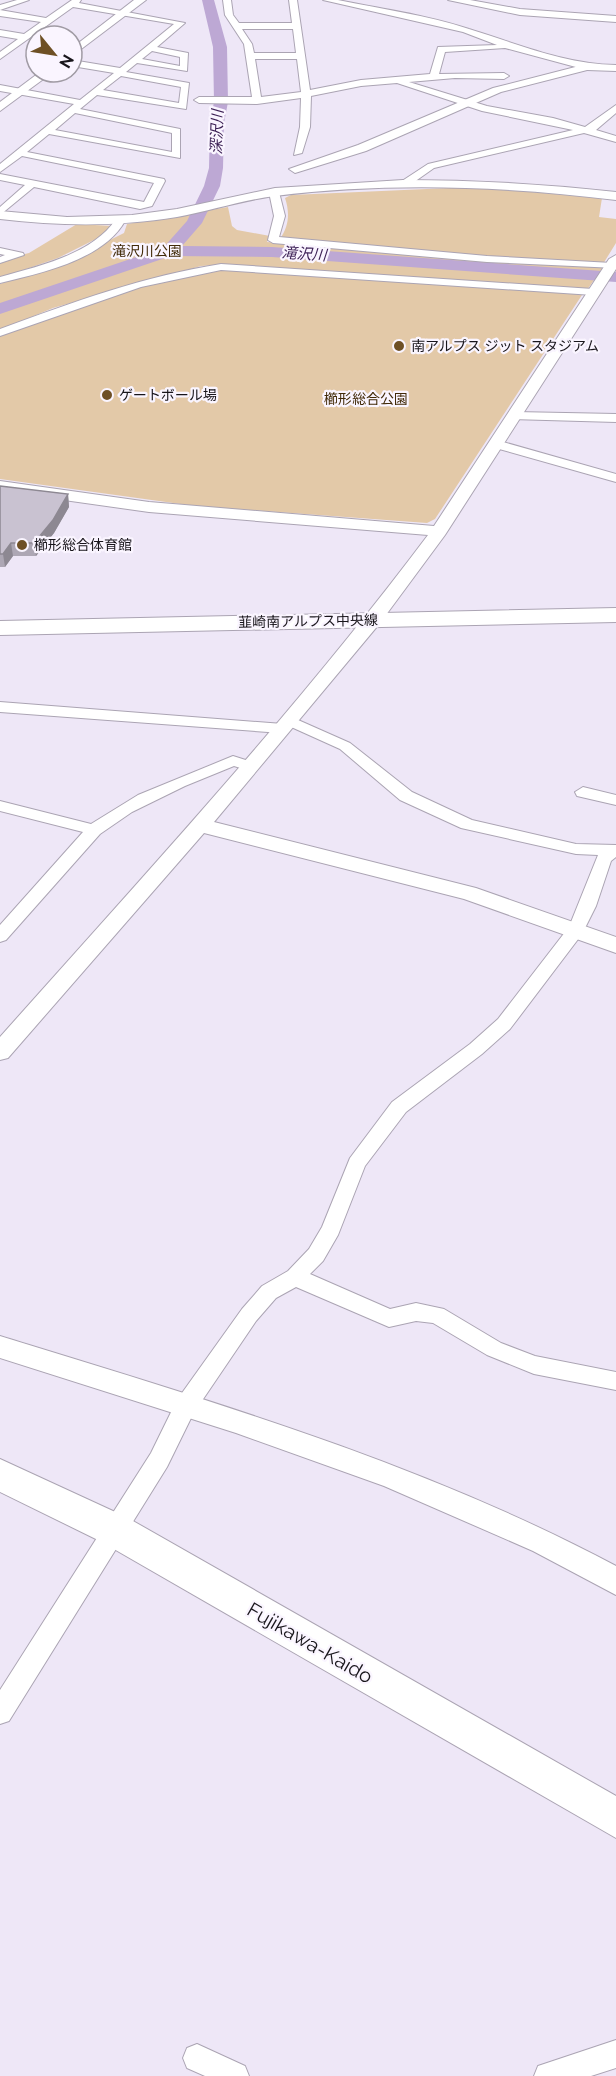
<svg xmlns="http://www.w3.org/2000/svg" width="616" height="2076" font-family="Raleway,'Noto Sans JP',sans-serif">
	<rect width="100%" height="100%" fill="#eee7f7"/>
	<!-- green -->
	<path fill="#e3c9a8" d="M472,187L602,198L599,217L616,219V243L603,264L488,257L280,239C289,226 290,213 285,198L291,195Z
		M228,207L232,226L237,230L270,236L267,242L491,261L603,267L587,290L218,265L201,266L53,308L0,330V284L74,258L124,233L127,224Z
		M77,224L113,226L110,232L58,258L0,278V260L29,253Z
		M219,269L580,293L582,295L435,519L427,523L195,506L0,479V335C71,310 144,277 219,269Z"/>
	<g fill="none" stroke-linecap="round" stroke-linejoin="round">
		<!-- river -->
		<path fill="#bda8d4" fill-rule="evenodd" d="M202,0H214L227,47L228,102L224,123L223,168L220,186L202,223L182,246L272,247L616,272V282L272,257L171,256L0,314V303L163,248L187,221L204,186L209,168L210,123L214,102L213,47Z"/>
		<defs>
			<path id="minor" d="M17,0H29L0,10L46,18L72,0H81L79,3L185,23L157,47L188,53L187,71L137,63L126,72L189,83L186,109L97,95L80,109L180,129V158L49,134L27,152L164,179L165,181L152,206L140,209L34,187L0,215V207L25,185L0,180V174L144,202L154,183L22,156L0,172V164L74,104L0,91V85L80,100L114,73L72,66V60L120,68L174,24L73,7L0,59V52L18,39L0,36V30L24,34L41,22L0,16V5ZM152,51L180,57V66L142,59ZM121,76L181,87L179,103L103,90ZM75,113L172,133V152L55,130Z
				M223,0H231L233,15L239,23H292L289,0H297L310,90L361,80L430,74L438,47L497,45L463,32L323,0H338C381,9 427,15 469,29C518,44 564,64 616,65V71L587,70L505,48L445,52L439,74L504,73L509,76L504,79L455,78L409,82L487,106L553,118L585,127L616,105V113L596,130L616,136V142L584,133L434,168L407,187H399V183L428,164L573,130L482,111L397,83L361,86L311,96L310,127L302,153L294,155L300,127L301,98L257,104L199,103L194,100L199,97H252L244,44L225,15ZM242,29H293L296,53H254L252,44ZM255,59H297L301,92L261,97Z
				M274,189L279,192L285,216L279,237L487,256L612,263L616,264V268L487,262L273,243L268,240L274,216L269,192Z
				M116,219L125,221C103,260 41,273 0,283V277C39,266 93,254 116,219Z
				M0,248L23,253L24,255L0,263V257L5,255L0,254Z
				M221,264L593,289L599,292L593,295L221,270L141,287L0,336V329C73,302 144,276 221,264Z
				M515,412L616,414V422L511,419V413Z
				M496,440L616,474V482L492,447L490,444Z
				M0,702L283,724L284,718L289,716L350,743L412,792L472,820L576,844L616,845V857L611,861L596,906L582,934L510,1029L482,1054L406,1112L365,1166L338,1235L323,1261L310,1274L390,1309L416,1303L444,1309L501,1343L535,1356L616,1372V1390L534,1374L487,1355L433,1323L416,1321L389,1327L296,1287L276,1298L256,1321L193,1414L167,1467L9,1721L0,1724V1690L151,1453L177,1400L242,1309L262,1286L288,1271L309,1249L322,1227L350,1158L392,1102L470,1044L498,1019L569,927L598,855L576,854L461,828L400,800L340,749L289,726L287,731L282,733L0,712Z
				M233,756L255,763L258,766L250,771L234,766L185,786L132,812L100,834L6,940L0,942V925L83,832L0,811V801L91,824L138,795Z
				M583,787L616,795V805L577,796L575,792Z
				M616,2040V2068L591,2076H534L538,2066Z
				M197,2044L245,2066L249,2076H205L187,2068L183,2058L187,2048Z"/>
			<path id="tertiary" d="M134,0H146L72,56V48Z
				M448,0H470L520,9L616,16V22L520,15Z
				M587,64L593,67L591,69L501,92L366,151L295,173L289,169L358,145L493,88Z
				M40,72H53L0,111V102Z
				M403,180C474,180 545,184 616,192V200C503,186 388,182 275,196C242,200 210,211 177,217C118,227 59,226 0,219V211L67,217L132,215L177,209L275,188Z
				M616,255V269L445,535L380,623L214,822L476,888L616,937V953L464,899L204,833L8,1058L0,1060V1037C146,873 296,711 428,535L149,512L0,491V481L149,502L434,526L609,259Z
				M0,1336C210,1401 421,1462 616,1566V1595L533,1551L384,1486L236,1433L0,1358Z"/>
			<path id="primary" d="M616,608V622L0,635V621Z
				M0,1459L126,1517L616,1796V1838L100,1541L0,1492Z"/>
		</defs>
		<!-- minor casing -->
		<use href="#minor" stroke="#aba4b3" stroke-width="2"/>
		<!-- tertiary casing -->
		<use href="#tertiary" stroke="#aba4b3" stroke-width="2"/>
		<!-- primary casing -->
		<use href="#primary" stroke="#aba4b3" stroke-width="2"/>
		<!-- minor -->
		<use href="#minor" fill="#fff" fill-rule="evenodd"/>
		<!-- tertiary -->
		<use href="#tertiary" fill="#fff" fill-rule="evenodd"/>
		<!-- primary -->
		<use href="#primary" fill="#fff" fill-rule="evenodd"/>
	</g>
	<!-- wall -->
	<path fill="#ada7b4" d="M0,486L68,494L69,507L54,533L36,556H13L5,567H0Z"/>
	<!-- shaded-wall -->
	<path fill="#8d8892" d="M68,494L69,507L54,533L36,556L34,543Z
		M11,543L13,556L5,567L3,554Z"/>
	<!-- building -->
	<path fill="#c9c2d1" stroke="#8d8892" stroke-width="1.5" d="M0,486L68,494L53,520L34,543H11L3,554H0Z"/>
	<!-- markers -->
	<g fill="#6e5025" stroke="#faf5ff" stroke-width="2">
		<circle cx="399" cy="346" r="6"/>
		<circle cx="107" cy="395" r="6"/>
		<circle cx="22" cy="545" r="6"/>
	</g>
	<g text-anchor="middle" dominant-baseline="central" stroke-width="4.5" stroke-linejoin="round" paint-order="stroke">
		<!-- far-park labels -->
		<g font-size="14" fill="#412a08" stroke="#faf5ff">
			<text x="147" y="251">滝沢川公園</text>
			<text x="366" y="399">櫛形総合公園</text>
		</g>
		<!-- far-poi labels -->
		<g font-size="14" fill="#18151b" stroke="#faf5ff" text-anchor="start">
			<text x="411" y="346">南アルプス ジット スタジアム</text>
			<text x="119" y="395">ゲートボール場</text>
			<text x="34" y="545">櫛形総合体育館</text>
		</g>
		<!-- far-street labels -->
		<g font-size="14" fill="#18151b" stroke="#faf5ff">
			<text transform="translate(308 621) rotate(-1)">韮崎南アルプス中央線</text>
		</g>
		<!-- far-water labels -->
		<g font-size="15" font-style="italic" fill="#3b1f54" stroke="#faf5ff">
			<text transform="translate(217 132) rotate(-88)">深沢川</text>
			<text transform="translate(304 254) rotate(4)">滝沢川</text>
		</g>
		<!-- near-street labels -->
		<g font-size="20" fill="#18151b" stroke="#faf5ff">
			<text transform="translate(310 1643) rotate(30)">Fujikawa-Kaido</text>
		</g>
	</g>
	<!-- north arrow -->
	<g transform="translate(54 54) rotate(120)"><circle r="28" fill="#faf5ff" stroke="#a09ba4" stroke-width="1.5"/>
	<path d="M0-4.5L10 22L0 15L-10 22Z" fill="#6e5025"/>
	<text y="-9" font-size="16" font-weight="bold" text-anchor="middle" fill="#18151b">N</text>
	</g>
</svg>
